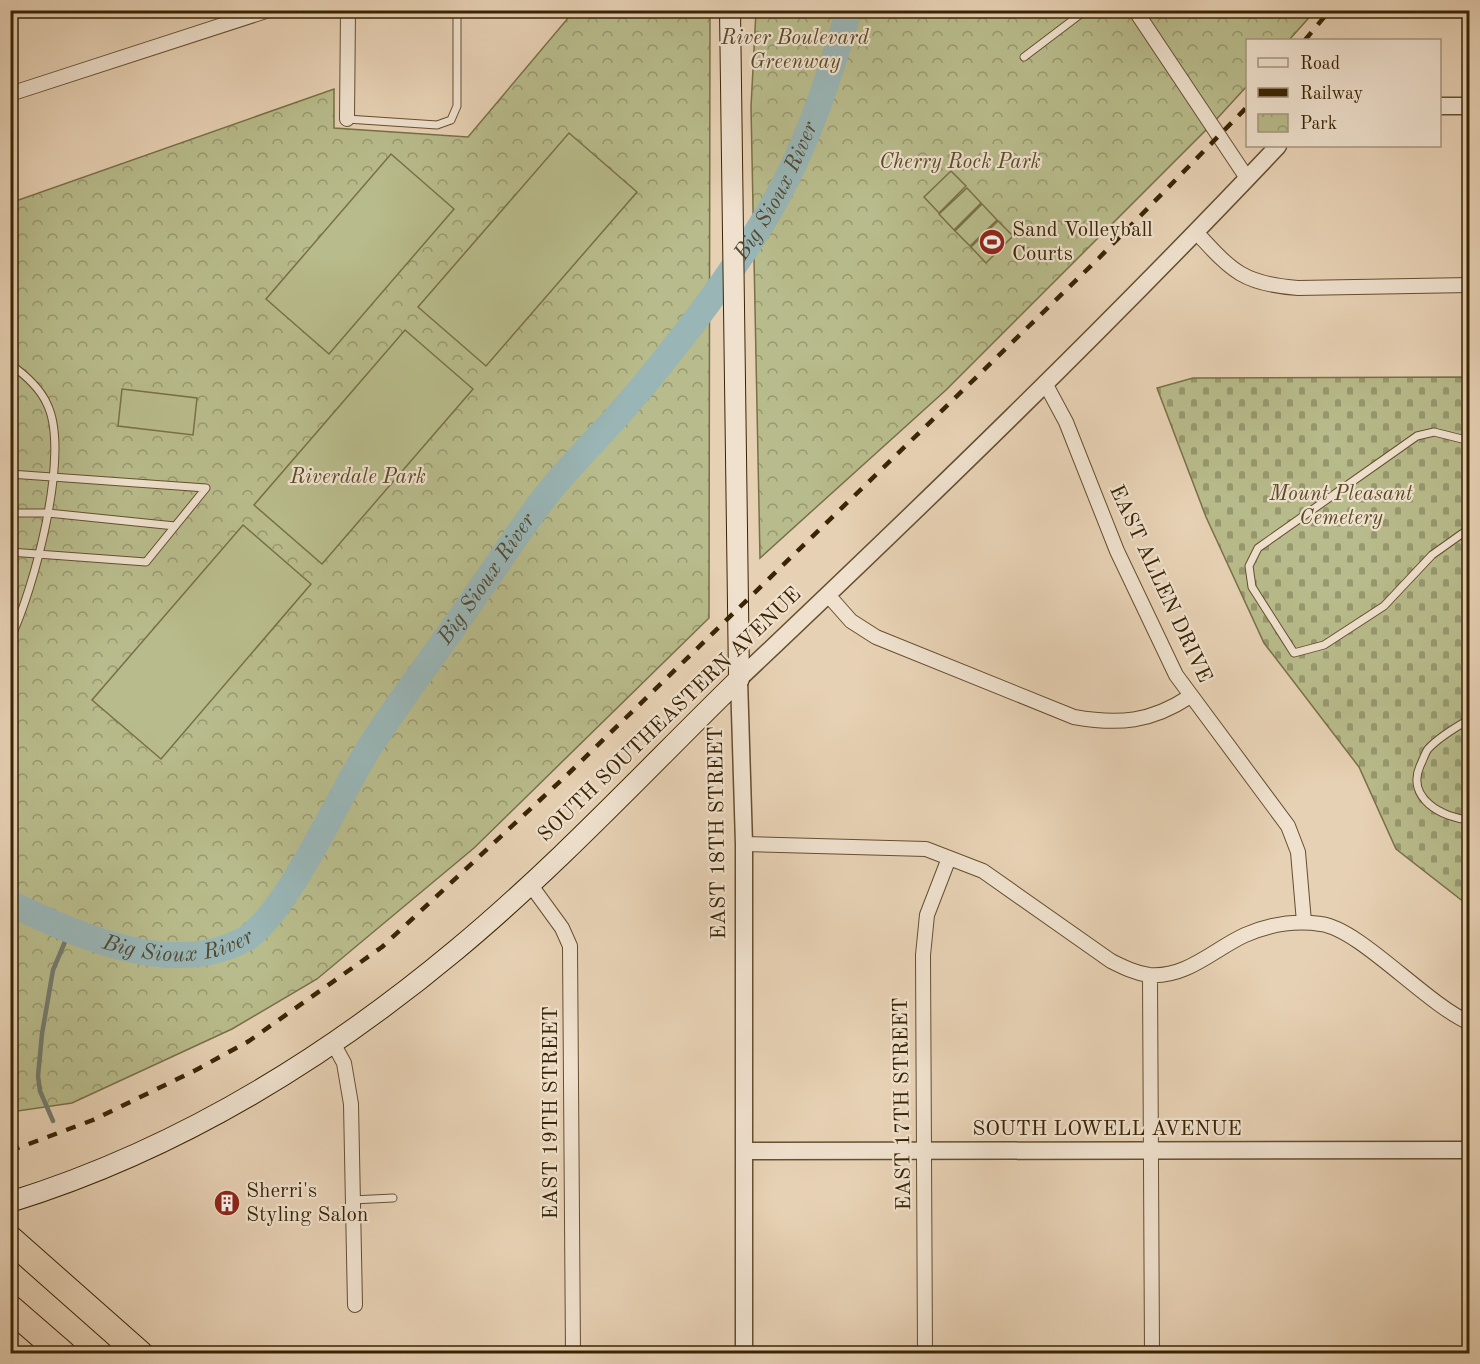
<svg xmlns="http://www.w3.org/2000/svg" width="1480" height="1364" font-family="'Old Standard TT',serif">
	<defs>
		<pattern id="cemetery-stones" width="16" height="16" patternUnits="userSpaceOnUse" patternTransform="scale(1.5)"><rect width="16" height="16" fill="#b8bb8b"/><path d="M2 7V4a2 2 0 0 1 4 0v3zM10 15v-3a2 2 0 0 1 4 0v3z" fill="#97986f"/></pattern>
		<pattern id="park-crowns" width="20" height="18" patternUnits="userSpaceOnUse" patternTransform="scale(1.5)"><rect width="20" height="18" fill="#b8bb8b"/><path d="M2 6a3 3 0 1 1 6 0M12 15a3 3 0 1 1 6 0" fill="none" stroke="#97986f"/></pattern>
	</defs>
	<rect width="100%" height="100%" fill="#e7d1b4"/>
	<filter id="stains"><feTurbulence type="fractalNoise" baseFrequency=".00333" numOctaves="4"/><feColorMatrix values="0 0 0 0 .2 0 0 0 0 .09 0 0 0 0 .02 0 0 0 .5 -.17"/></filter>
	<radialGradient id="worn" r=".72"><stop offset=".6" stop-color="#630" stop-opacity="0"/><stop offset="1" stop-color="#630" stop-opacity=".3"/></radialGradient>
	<!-- cemetery -->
	<path fill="url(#cemetery-stones)" stroke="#797047" stroke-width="1.5" d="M1469,377V906L1396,849L1359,767L1264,643L1206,517L1157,388L1193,378Z"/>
	<!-- park -->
	<path fill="url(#park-crowns)" stroke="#797047" stroke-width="1.5" d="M574,11H710L709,618L474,848L317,979L232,1029L72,1103L11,1112L10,203L334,89V128L468,137Z
		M756,11H1315L1289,40H1248L1247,86L1213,123L946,390L760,558L751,107Z"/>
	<!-- garden -->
	<path fill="#b8bb8b" stroke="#797047" stroke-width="1.5" d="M569,133L637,192L486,366L418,307Z
		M391,154L454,209L329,354L266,299Z
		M951,171L966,186L939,213L924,197Z
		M967,188L981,203L954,230L939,214Z
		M982,204L997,220L970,246L955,231Z
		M998,221L1013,236L986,263L971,247Z
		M405,330L473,389L322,564L254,505Z
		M122,389L197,398L193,435L118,426Z
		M243,525L311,584L161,759L92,700Z"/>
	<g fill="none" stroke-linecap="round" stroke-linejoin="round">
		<!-- stream -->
		<path stroke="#737b6e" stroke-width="4.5" d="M53,1121L40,1091L38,1076L42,1034L53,970L70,930"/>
		<!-- river -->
		<path stroke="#99b5b5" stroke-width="26" id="s1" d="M10,903C77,936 173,979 245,939C286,916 342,789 371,745C402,697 437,652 469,605C494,570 518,532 544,498C569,466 599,437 626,406C675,349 721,289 761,225C803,158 827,85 849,10"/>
		<defs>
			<path id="service" d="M1024,57L1086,10
				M347,119L437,125L451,120L457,106V10
				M10,364C24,374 40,388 47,404C71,452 34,590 10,639
				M1470,441L1434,432L1417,436L1258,548L1249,566L1252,587L1294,653L1324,645L1384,606L1432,555L1470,528
				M10,474L206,488L146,562L10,552
				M10,513H48L175,526
				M1470,719C1456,727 1438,738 1428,749C1425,753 1423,760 1420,766C1406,798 1442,818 1470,820
				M352,1200L393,1198"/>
			<path id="minor" d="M1135,10L1247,178
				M10,94L269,10
				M347,119L348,10
				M1196,232C1232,271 1243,284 1298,288L1470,285
				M1045,383L1066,422L1117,551L1176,675L1288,826L1298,852L1304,922
				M828,595L851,621L876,637L1074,717C1119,725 1151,722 1189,697
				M744,844L926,849L983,871L1111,961C1123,967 1135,973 1149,975C1187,978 1214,949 1245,935C1270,924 1295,920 1321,924C1360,929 1426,1004 1470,1023
				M530,884L562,928L570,946L573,1354
				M1150,975L1152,1354
				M333,1043L344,1063L351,1104L355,1305
				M925,1354L923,955L927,915L949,858"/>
			<path id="tertiary" d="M1440,106H1470
				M744,1151L1470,1150
				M744,1354V844L739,679C923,505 1105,329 1278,146"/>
			<path id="secondary" d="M10,1202C175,1151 324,1060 456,950C556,867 646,770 739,679L730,10"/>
			<path id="motorway" d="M10,1239L140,1354
				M10,1308L63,1354"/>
		</defs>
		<!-- service casing -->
		<use href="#service" stroke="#654f2f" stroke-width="9"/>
		<!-- minor casing -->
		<use href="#minor" stroke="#654f2f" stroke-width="16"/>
		<!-- tertiary casing -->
		<use href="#tertiary" stroke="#654f2f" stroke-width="19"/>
		<!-- secondary casing -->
		<use href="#secondary" stroke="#3a2403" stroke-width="22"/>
		<!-- motorway casing -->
		<use href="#motorway" stroke="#3a2403" stroke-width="28"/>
		<!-- service -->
		<use href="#service" stroke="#efe1ce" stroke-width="7"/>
		<!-- minor -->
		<use href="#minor" stroke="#efe1ce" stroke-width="14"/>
		<!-- tertiary -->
		<use href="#tertiary" stroke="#efe1ce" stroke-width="16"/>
		<!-- secondary -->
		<use href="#secondary" stroke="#efe1ce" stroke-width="20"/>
		<!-- motorway -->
		<use href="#motorway" stroke="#e7d1b4" stroke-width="26"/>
		<!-- rail -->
		<path stroke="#3a2403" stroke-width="4.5" stroke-dasharray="10 10" stroke-linecap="butt" d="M1305,40L1330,10
			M10,1151L93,1120L196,1070L249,1041L382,947L569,773L1099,258L1248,106"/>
	</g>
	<!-- icons -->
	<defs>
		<symbol id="stadium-disc" viewBox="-11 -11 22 22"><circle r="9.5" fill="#8f2418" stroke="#efe1ce"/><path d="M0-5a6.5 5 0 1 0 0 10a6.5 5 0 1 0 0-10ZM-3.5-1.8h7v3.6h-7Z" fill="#fff"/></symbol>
		<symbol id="building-disc" viewBox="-11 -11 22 22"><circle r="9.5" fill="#8f2418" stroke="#efe1ce"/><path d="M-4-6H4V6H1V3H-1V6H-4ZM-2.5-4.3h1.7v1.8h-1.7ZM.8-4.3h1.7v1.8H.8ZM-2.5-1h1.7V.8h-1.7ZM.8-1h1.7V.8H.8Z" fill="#fff"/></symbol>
	</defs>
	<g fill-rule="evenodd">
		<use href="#stadium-disc" x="977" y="227" width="30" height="30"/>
		<use href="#building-disc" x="212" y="1188" width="30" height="30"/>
	</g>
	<g text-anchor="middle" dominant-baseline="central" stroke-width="4.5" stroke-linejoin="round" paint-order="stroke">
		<!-- park labels -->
		<g font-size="21" font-style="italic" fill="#5a4a25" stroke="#efe1ce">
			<text x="795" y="38">River Boulevard<tspan x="795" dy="24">Greenway</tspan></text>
			<text x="960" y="162">Cherry Rock Park</text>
			<text x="358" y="477">Riverdale Park</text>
			<text x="1341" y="494">Mount Pleasant<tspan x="1341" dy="24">Cemetery</tspan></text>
		</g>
		<!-- poi labels -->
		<g font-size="21" fill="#3a2403" stroke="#efe1ce" text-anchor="start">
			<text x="1012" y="230">Sand Volleyball<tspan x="1012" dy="24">Courts</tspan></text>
			<text x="246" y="1191">Sherri's<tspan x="246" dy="24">Styling Salon</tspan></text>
		</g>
		<!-- street labels -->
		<g font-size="21" fill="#3a2403" stroke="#efe1ce">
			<text transform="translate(1160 584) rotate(65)">EAST ALLEN DRIVE</text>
			<text transform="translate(670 715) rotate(-44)">SOUTH SOUTHEASTERN AVENUE</text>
			<text transform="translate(718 833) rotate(-91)">EAST 18TH STREET</text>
			<text transform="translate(903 1104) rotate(-91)">EAST 17TH STREET</text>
			<text transform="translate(551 1113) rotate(-90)">EAST 19TH STREET</text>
			<text x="1107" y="1129">SOUTH LOWELL AVENUE</text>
		</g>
		<!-- water labels -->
		<g font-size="22" font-style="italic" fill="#524830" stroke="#efe1ce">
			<text stroke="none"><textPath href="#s1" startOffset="1168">Big Sioux River</textPath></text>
			<text stroke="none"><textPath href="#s1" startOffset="682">Big Sioux River</textPath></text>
			<text stroke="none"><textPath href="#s1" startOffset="178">Big Sioux River</textPath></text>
		</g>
	</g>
	<!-- margin -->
	<rect width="1480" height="1364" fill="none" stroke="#e7d1b4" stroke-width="36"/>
	<rect x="12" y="12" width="1456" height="1340" fill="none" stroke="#3a2403" stroke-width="3"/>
	<rect x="18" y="18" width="1444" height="1328" fill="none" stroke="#3a2403" stroke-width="1.5"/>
	<!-- legend -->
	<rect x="1246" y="39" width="195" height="108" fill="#efe1ce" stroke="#a7957d" stroke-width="1.5"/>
	<rect x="1258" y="58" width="30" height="9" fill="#efe1ce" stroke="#a7957d" stroke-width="1.5"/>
	<text x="1300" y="69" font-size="18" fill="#3a2403">Road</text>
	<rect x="1258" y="88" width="30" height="9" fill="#3a2403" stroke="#a7957d" stroke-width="1.5"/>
	<text x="1300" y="99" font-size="18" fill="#3a2403">Railway</text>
	<rect x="1258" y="114" width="30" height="18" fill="url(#park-crowns)" stroke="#a7957d" stroke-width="1.5"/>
	<text x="1300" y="129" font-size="18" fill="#3a2403">Park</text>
	<rect width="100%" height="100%" filter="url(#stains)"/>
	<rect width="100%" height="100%" fill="url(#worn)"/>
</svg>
